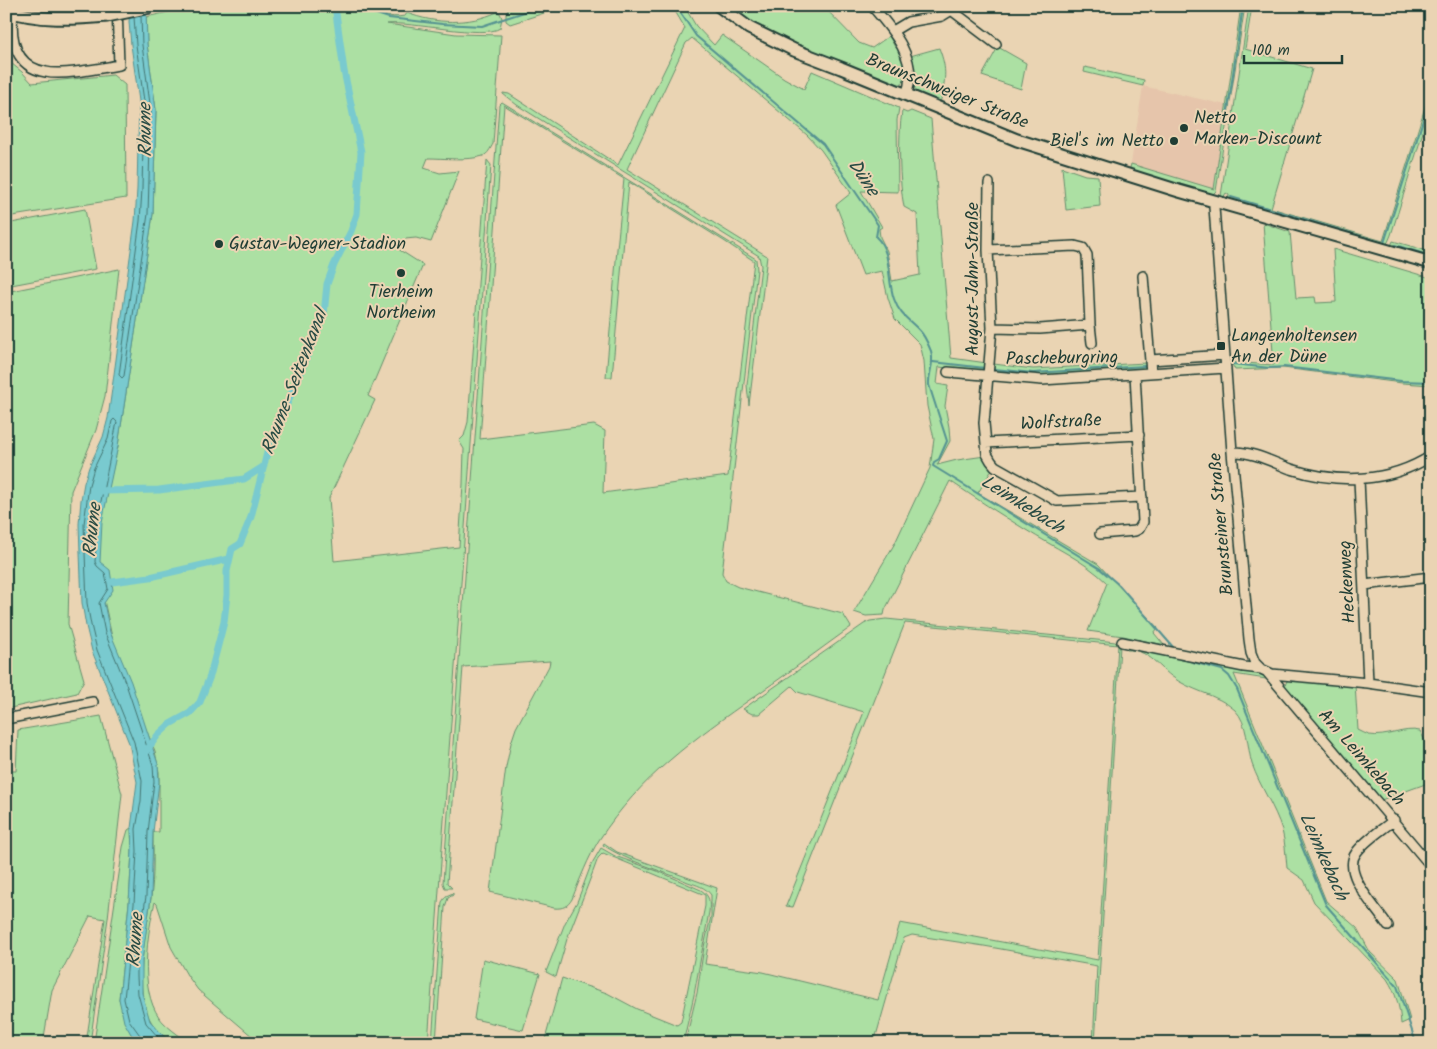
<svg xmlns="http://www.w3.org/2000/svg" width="1437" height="1049" font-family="Kalam,sans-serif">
	<rect width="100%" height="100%" fill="#ead4b3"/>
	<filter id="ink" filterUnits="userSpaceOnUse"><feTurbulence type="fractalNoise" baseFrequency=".02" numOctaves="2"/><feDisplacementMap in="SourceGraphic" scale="10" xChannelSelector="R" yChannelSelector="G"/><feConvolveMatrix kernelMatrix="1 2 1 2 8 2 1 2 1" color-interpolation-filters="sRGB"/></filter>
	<g filter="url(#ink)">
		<!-- built -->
		<path fill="#e6c5ab" d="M1143,86L1226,105L1214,189L1131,164Z"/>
		<!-- green -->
		<path fill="#ace0a3" stroke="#668e6c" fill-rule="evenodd" d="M196,6H360C375,13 389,19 405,16L407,13C435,24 470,25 497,12L500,13L502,18L500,28C484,39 410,21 387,24L456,34L501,35L493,144C490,149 488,154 483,156C468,161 443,158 428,158L424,168L440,173L459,171L431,242L416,238L405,239L398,249L423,265L368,396L375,400L329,498L334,561L459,547L463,484L464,449L459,441L464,436L468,422L487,160L491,165L428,1043H260L198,990L187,975L171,947L157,904L155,902C147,934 139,988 159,1017C166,1027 179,1035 189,1043H170C164,1037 157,1031 152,1023C131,991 147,933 151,898C154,876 153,854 153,832H159V772L155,751L117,660L102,591L96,542L118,446L153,214L156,110L147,44L146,17Z
			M527,6H566L510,24L506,21V14L508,9H517Z
			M672,6H684L696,26L714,45L722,35L784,78L804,89L812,71L899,108L897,120L898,192L861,191L882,227L879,229L880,237L887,251L892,281L920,275L917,214L904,207C899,182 898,137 902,111L907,113L911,111L931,119L951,358L987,363L984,372L939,367L937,384L948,386L945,406L949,427L950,441L937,465L957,460L985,456L987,463L993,468L978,493L1098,564L1158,628L1154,633L1164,645L1123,636L1088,631L1107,583C1084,560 1053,547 1026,530C1000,514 975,498 950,481L885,610L884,615L866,616L854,612L895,543L930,468L934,439L927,406L924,361L920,344L895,319L888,298L882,271L863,275L836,205L851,193L821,150L807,135L692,38L686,43L627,169L767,256L749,405L747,385L761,266L759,256L517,105L503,94V93L509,94L618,165L685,28Z
			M726,6H823L859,43L872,48L889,36L895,47L899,48C904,60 914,84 894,86L783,41L760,29Z
			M1241,6H1245L1216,191L1212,195L1129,172L1131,164L1214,189Z
			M1249,6H1252L1245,49L1312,69L1271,208L1383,241L1431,88V106L1391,235L1388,242L1385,245L1228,201L1229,195L1226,193L1223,198L1221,196Z
			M998,47L1026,63L1021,89L982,76Z
			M939,48C948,71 945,80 940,104L917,95C912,83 913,69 910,56Z
			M6,59L22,72L32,83L113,75L125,85L126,198L6,217Z
			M1085,67L1144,80L1143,86L1084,72Z
			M502,102L756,259L757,270L722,573L726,581L738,587L843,614L851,627C819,650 787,674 755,696C695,738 640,777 599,840C588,858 580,879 572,899C568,906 563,909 554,908L490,892L506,767L511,743L516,728L549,666L550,661L463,667L447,883L452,888H445L443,883L499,105ZM504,105L624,179L617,249L606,377H612L629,182L724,241L754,261L728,476L603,493L605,431L594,425L480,439Z
			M1062,167L1085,175L1098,176L1100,206L1066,210Z
			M85,209L96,269L6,286V224Z
			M1263,223L1290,232L1296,298L1315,297L1316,303L1336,302L1333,249L1431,278V385L1402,383L1283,368L1235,370L1231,362L1274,365Z
			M1393,241L1431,252V259L1390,248Z
			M119,269L105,396L96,430L71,491L68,624L84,680L77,693L6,709V292Z
			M1146,363L1147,371L1035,377L996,374L994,371V364L1033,369Z
			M886,619L1107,641L1115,642L1120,646L1095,1043H1093L1097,966L984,946L912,935L904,938L874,1043H685L697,993L704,947L711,916V895C706,887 696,885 688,882C661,870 626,861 603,845L604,843L617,852L717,888L705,964L763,972L878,1000L900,923L1098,960L1118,645L905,623L793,907L786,906L864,712L798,692L792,686L759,714H752L743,709L864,624L870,621Z
			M1130,646L1262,674L1266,676V679L1234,674L1326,901L1357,928L1370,952L1398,979L1410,1020L1401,1024C1400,1007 1396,993 1387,979L1314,902L1304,880L1287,868C1286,856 1285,842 1282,830C1275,807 1260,787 1252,764C1247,747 1248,723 1235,710C1217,694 1190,691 1171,676C1157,665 1147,649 1127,650Z
			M1288,679L1355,685L1358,730C1362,732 1366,734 1369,735C1387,738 1404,727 1420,731L1431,752V782L1381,800L1283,689Z
			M101,716L122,794L108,918L90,1043H86L105,919L90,916L52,990L43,1043H6V771H16L18,730Z
			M131,828L132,851L129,903L119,999L131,1034L140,1043H94L123,847L128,830Z
			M601,848L615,856L660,872L701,890C710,896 710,902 709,912L694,995L683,1043H544L562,978L607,993L637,1009L677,1025L681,1022L705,906V895L603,853L598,858L594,869L567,939L556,977L546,972L565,923L577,902L591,865Z
			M453,893V895L448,898L445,907L436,1043H432L442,902L446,896Z
			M483,959L540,974L523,1030L474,1019Z"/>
		<!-- water -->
		<path fill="#79cacf" stroke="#559291" d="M130,6H146L147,44L156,110L153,214L118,446L102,522L100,562L110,570L113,590L104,603L110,632L131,682L158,764L159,782L153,832L151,897L142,961V993L150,1021L170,1043H140L131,1034L124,1022L119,999L129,903L132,851L131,828L137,782L129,743L92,651L86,626L82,603L80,553L79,524L81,500L84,483L89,467L103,437L108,418L135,221L137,189L139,101L131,45L129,22Z"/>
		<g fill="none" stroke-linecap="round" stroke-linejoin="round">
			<!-- shore -->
			<path stroke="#437572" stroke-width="1" d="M134,17L136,45L144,101L142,189L140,221L119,375L122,378L124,376L148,214L151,111L142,45L141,16
				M143,1043L142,1038L129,1020L124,999L134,904L137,851L136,829L141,801L142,781L134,742L97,650L91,625L87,603L85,553L84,524L89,485L94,468L108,439L112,421L114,419L117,422L97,521L95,562L97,566L105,573L108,589L99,603L105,633L126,684L153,765L154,782L148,832L146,896L137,960V977L138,994L146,1023L163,1043"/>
			<!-- stream -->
			<path stroke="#559291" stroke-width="2" d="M352,6L389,18L442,24L482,26L533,9L545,8L549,6
				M676,6L696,36L823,144L878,225L876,237C892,251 887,280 894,299C900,316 909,319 920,331C925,336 928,344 931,351C935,364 928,373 929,385L947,441L939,459L934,462L933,466L1099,568L1119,585L1173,647L1172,649
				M1226,123L1243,6
				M1231,197L1384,243L1431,95
				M1395,245L1431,256
				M933,362L985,368
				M1233,364L1270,368L1284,367L1401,381L1431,382
				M994,369L1033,373L1145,366
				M1171,656L1222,670L1229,676L1237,689L1326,905L1397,986L1415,1040L1418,1043"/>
			<!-- canal -->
			<path stroke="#79cacf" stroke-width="7" d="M99,491L159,490L244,479L263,467
				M112,582L150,577L229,559
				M147,750L158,735L170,724L190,713L200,702L210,676L224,622L227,595V571L232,549L240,544L251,517L271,437L284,411L324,315L327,284L334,265L351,231L357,214L361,152L344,71L335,6"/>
			<defs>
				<path id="minor" d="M872,6C893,30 920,61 906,95
					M946,6L996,44
					M13,12C10,39 15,67 46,72C63,76 101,68 119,65L117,6
					M893,31L908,22L942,16L958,6
					M989,183L988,250L992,328L984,423L987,454L991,461L995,466L1057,501L1142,497
					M1215,201L1214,207L1232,452L1249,639L1251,653L1255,663L1261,669L1272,674L1368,683L1431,692
					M988,250L1075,246L1083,248L1087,255L1090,325L1040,329L992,328
					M1143,276L1151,373
					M1090,325L1092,343
					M1150,360L1225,355
					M948,372L1042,380L1226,368
					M986,443L1139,435
					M1232,452C1252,451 1272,462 1291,469C1338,484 1389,483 1431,456
					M1359,479L1368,683
					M1100,534L1135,531L1139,529L1143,522L1135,374
					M1364,585L1431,577
					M1122,642L1244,667L1261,669
					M1267,672L1431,866
					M6,719L93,702
					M1388,926C1378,909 1341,874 1356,853C1365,840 1382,830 1394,820"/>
				<path id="major" d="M719,6L749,28L794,50L841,68L1017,140L1179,191L1431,263
					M6,10C38,21 74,19 107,16"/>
			</defs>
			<!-- minor casing -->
			<use href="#minor" stroke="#1f3d34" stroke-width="12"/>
			<!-- major casing -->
			<use href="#major" stroke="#1f3d34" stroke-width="15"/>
			<!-- minor -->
			<use href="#minor" stroke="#ead4b3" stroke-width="9"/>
			<!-- major -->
			<use href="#major" stroke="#ead4b3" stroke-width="11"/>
			<defs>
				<path id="major-bridge" d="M107,16L150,7"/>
			</defs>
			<!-- major-bridge casing -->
			<use href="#major-bridge" stroke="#1f3d34" stroke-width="15" stroke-linecap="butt"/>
			<!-- major-bridge -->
			<use href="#major-bridge" stroke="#ead4b3" stroke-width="11"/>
		</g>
	</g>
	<!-- markers -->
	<g fill="#1f3d34" stroke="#ead4b3" stroke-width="2">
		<circle cx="1184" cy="128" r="5"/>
		<circle cx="1174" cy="141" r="5"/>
		<circle cx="219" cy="244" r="5"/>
		<circle cx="401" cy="273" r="5"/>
		<rect x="1216" y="341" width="10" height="10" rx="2.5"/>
	</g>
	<g text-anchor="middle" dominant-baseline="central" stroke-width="4" stroke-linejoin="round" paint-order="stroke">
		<!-- street labels -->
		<g font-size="18" fill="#1f3d34" stroke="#ead4b3">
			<text transform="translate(947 92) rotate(22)">Braunschweiger Straße</text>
			<text transform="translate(973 279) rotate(-90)">August-Jahn-Straße</text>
			<text transform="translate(1062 359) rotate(-1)">Pascheburgring</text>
			<text transform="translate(1061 423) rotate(-3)">Wolfstraße</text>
			<text transform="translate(1222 524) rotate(-95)">Brunsteiner Straße</text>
			<text transform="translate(1348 582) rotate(-93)">Heckenweg</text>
			<text transform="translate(1361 758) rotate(49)">Am Leimkebach</text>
		</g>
		<!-- poi labels -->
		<g font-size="18" fill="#1f3d34" stroke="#ead4b3" text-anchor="start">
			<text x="1194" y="118">Netto<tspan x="1194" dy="21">Marken-Discount</tspan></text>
			<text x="1164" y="141" text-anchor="end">Biel's im Netto</text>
			<text x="229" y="244">Gustav-Wegner-Stadion</text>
			<text x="401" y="292" text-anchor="middle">Tierheim<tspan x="401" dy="21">Northeim</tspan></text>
			<text x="1231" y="336">Langenholtensen<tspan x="1231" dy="21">An der Düne</tspan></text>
		</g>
		<!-- water labels -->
		<g font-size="19" font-style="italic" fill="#284b44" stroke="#ead4b3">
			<text transform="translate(146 130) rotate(-91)">Rhume</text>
			<text transform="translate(863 178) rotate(56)">Düne</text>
			<text transform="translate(295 382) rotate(-69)">Rhume-Seitenkanal</text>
			<text transform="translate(1022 505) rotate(32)">Leimkebach</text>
			<text transform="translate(93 530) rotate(-84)">Rhume</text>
			<text transform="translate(1323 857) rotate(66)">Leimkebach</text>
			<text transform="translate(136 940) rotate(-86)">Rhume</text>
		</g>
	</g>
	<!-- margin -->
	<rect width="1437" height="1049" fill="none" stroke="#ead4b3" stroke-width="25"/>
	<rect x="12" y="12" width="1412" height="1024" fill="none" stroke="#1f3d34" stroke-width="2" filter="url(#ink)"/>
	<!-- scale -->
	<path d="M1244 55v8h98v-8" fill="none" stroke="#1f3d34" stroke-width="2.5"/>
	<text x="1252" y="55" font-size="15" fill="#1f3d34" stroke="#ead4b3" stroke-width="4" paint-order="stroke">100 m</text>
</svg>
